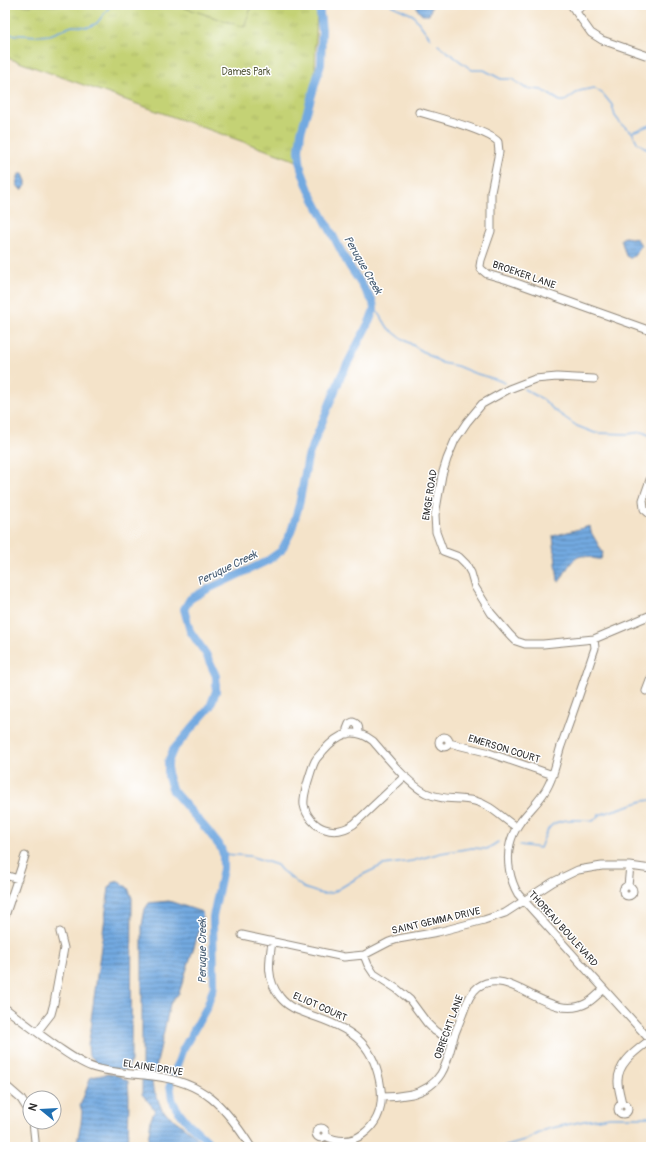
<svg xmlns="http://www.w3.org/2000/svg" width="656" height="1152" font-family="Pangolin,sans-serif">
	<defs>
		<pattern id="grass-tufts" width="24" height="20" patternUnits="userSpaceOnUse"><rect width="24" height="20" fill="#c4d274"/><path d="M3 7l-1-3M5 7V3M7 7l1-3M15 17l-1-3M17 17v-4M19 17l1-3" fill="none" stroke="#a9b465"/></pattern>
		<pattern id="water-rules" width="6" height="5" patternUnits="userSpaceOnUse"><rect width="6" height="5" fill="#72a9e0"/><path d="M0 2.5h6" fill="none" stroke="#5e8ab6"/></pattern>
	</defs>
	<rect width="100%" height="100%" fill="#fff"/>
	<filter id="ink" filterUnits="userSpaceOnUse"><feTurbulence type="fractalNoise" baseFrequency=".025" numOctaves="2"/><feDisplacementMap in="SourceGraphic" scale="8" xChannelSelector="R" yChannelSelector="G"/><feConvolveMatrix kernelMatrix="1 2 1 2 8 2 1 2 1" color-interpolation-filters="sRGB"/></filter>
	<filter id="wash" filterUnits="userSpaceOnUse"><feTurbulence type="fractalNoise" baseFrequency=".012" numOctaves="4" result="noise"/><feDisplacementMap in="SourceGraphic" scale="16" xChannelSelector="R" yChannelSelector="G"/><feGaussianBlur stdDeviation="0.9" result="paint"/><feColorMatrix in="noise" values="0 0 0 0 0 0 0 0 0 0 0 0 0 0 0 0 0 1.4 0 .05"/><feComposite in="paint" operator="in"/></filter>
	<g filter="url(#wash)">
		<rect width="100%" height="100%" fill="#f4e3c9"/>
		<!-- grass -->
		<path fill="url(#grass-tufts)" stroke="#787e50" d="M5,5H317L315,73L299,136L300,162L5,57Z"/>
		<!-- pitch -->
		<path fill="#c4d274" stroke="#787e50" d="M176,5H252L244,27Z"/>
		<!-- water -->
		<path fill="url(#water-rules)" stroke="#4e6a86" d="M417,5H432L429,15H422L417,9Z
			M19,174H23L26,181V186L21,190L17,185L18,177Z
			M625,237L637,239L641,245L634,256L630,258L626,256L621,239Z
			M590,526L591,532L603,553L601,559C595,560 591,557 586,556C572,554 566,572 560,581H558L553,536Z
			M119,881L128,888L132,898L131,1061L128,1068L125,1070L101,1067L95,1064L93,1058L89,1056L88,1045L92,1023L91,1020L109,888L112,883Z
			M169,901L202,912L203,919L179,993L170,1004L152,1085L162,1110L194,1135L203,1147H147L151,1119L155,1110L142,1094V925L145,909L149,903Z
			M108,1074L117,1075L128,1081L129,1097L128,1147H76L81,1123L82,1111L80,1106L91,1077Z"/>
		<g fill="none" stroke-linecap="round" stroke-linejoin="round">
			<!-- stream -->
			<path stroke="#72a9e0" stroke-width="1.5" d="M391,5L413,15L431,39
				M5,34L39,36L50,35L72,26L89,27L97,23L111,5
				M438,45L472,70H484L501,79H512L525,88L542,90L560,101H565L579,91L594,88L603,94L612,105L615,116L622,125L632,132L637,142L644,147L651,150
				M632,132L651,125
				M374,309L379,313L388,328L401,338L442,363L457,366L474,373L498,380L505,383
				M524,389L544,400L554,410L577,426L595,433L628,434L642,432L651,436
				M520,845L540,848C543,841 545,833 550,827C558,817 582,820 593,821L599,815L643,801L651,800
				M223,854L250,856L277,865L281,870L304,888L322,894L332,893L362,875L383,865L412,861L441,853L472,848L487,849L498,842
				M504,1147L524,1141L547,1129L584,1121L610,1117H651"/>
			<!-- river -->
			<path stroke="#72a9e0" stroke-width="8" d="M214,1147L188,1123L176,1108L172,1099L170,1085L182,1051L207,1007L214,986L213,917L223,869V854L221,848L208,831L173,791L168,777V762L173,750L210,707L216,691V676L206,654L190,631L184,609L190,599L206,590L267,561L281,551L291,532L299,505L308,457L341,376L370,320L374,309L373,302L348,264L309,190L301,169L299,150L301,132L321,64L322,30L319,5"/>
		</g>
	</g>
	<g filter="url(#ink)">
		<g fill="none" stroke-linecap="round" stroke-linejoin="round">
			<defs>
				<path id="minor" d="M571,5L591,33L602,40L651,57
					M575,11L584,5
					M419,112C435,117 488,130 498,142L499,152L491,192V231L481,260L480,266L481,269L487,274L508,280L651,331
					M594,379L557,377L535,379L509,389L482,404L467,422L455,440L447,459L442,475L435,515L436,532L443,551L459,557L466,564L471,573L475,587L491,613L510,635L516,641L525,644H543L594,639L651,615
					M651,477L643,500L644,509L651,515
					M594,639L595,648C584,681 573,713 561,746C557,758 555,772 549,784C539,807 516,817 510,844C506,861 510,880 518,894L651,1041
					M646,691L651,678
					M348,734L347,729L349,724L353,722C359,724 359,728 359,734
					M439 742a5 5 0 1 1 10 0a5 5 0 1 1-10 0Z
					M449,743L486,752L553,775
					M405,776L354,824C345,830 336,833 325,829C315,826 306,816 304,805C303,797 306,789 308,781C310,775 312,767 315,761C317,757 321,754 323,751C338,734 353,726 373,741C387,757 408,784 426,793C443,801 458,797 475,801C491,805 502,818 516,827
					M5,875L18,879
					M623 891a5 5 0 1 1 10 0a5 5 0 1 1-10 0Z
					M628,886L630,866
					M5,916L25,856
					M242,935L344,957L364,955L389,942L398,939L438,932L484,920L505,913L553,882L578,870L602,866H630L651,869
					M272,942C269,961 266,980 280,997C289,1009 303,1012 316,1017C356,1031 375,1046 381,1089C383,1108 378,1123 363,1134C351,1143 338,1142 325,1136
					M364,955L368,965L374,974L397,989L410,1000L427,1023L435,1031L453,1041
					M5,1008C22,1021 39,1034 56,1046C68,1054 81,1064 95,1068C114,1073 134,1074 153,1076C204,1082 225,1106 251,1147
					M37,1032L51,1014L54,1003L64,948L60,932
					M5,1085L21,1099L30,1113
					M382,1097C392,1097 402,1096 412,1094C443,1086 447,1063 454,1036C457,1028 460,1021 463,1013C466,1004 470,993 478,987C510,964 549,1024 587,1003C593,1000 598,994 603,990
					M618 1109a5 5 0 1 1 10 0a5 5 0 1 1-10 0Z
					M622,1104C621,1097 618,1089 618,1082C617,1063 637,1050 650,1040
					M33,1122L35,1141V1147
					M316 1133a5 5 0 1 1 10 0a5 5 0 1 1-10 0Z"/>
			</defs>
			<!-- minor casing -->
			<use href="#minor" stroke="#90877a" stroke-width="9"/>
			<!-- minor -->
			<use href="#minor" stroke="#fff" stroke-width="7"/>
		</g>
	</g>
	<g text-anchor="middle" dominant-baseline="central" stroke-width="3" stroke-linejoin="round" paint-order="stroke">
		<!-- park labels -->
		<g font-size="10" fill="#595d41" stroke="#fff">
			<text x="246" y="72">Dames Park</text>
		</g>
		<!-- street labels -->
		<g font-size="10" fill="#2b2b2b" stroke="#fff">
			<text transform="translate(524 275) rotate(19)">BROEKER LANE</text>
			<text transform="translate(430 495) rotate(-81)">EMGE ROAD</text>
			<text transform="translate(504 749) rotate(17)">EMERSON COURT</text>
			<text transform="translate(436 921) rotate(-13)">SAINT GEMMA DRIVE</text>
			<text transform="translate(563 929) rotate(48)">THOREAU BOULEVARD</text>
			<text transform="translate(320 1007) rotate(24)">ELIOT COURT</text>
			<text transform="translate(449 1027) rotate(-70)">OBRECHT LANE</text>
			<text transform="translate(153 1068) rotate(9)">ELAINE DRIVE</text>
		</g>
		<!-- water labels -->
		<g font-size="11" font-style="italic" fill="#475d73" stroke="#fff">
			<text transform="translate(363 265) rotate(60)">Peruque Creek</text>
			<text transform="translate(227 568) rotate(-26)">Peruque Creek</text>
			<text transform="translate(202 951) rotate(-90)">Peruque Creek</text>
		</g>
	</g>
	<!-- margin -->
	<rect width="656" height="1152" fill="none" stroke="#fff" stroke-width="20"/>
	<!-- north arrow -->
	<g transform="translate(42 1110) rotate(288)"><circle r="19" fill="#ffffff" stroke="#aaaaaa"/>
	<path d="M0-3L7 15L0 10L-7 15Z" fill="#1f6fb2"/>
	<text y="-6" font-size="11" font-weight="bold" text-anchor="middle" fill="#2b2b2b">N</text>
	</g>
</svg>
